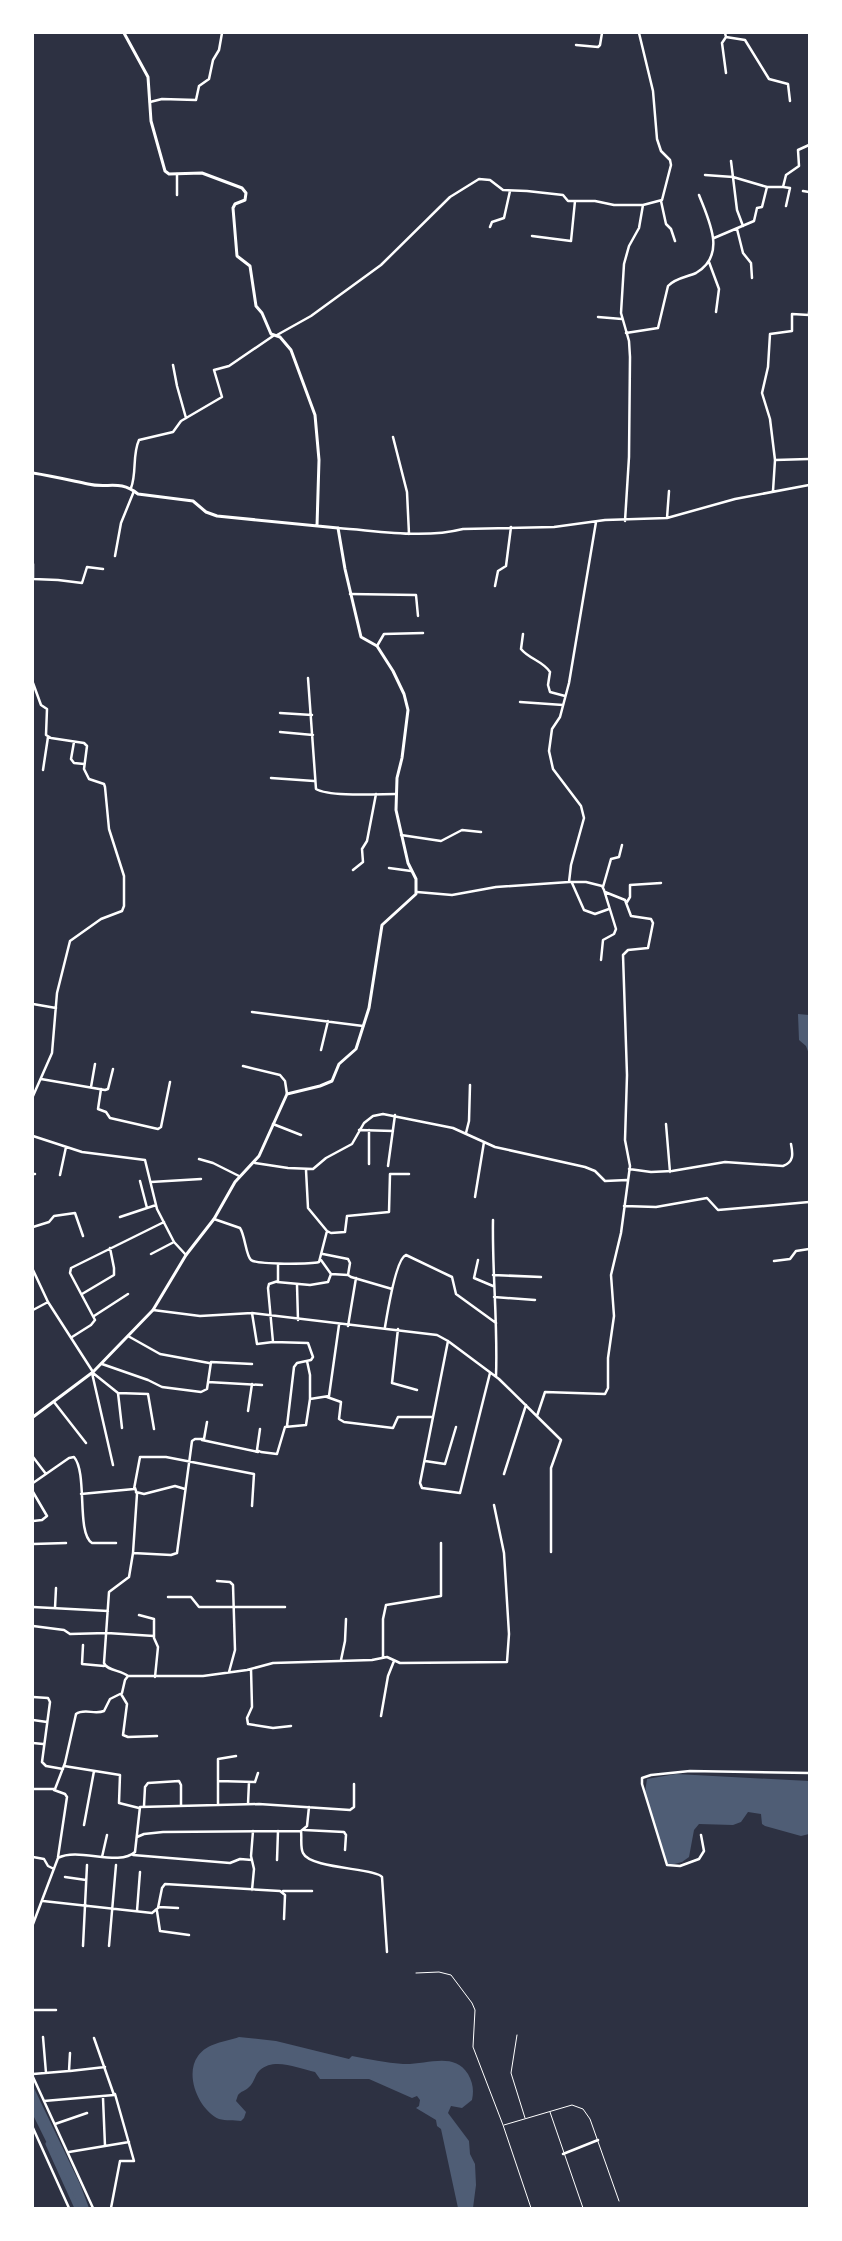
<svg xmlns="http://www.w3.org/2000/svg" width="842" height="2241" font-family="'Sofia Sans Condensed',sans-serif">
	<rect width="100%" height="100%" fill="#2d3142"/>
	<!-- water -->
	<path fill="#4f5d75" d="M798,1014L809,1015V1054L806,1046L799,1040Z
		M676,1774L809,1781V1834L801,1836L765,1826L762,1824L761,1814L748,1812L741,1822L733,1825L699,1824L694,1830L689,1857L682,1862L667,1866L645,1792L647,1779Z
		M239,2037L276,2041L349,2059L352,2056C369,2059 386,2063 403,2064C426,2065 454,2051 468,2074C473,2083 474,2090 472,2100L462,2108L451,2106L448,2113L469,2141L470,2154L475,2164L476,2185L473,2208H458L441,2129L437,2126L436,2120L416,2108L419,2106L420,2100L417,2096L412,2098L369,2079H320L315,2072C299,2069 275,2057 260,2070C255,2074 254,2084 248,2088C245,2091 241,2091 238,2095L236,2101L246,2112L244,2118L241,2121C234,2120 226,2121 219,2119C199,2110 184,2075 198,2056C207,2043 225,2042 239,2037Z
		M33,2086L80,2184L89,2208H79L33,2115Z"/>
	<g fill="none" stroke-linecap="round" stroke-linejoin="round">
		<!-- canal -->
		<path stroke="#4f5d75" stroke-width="5" d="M48,2144L77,2208"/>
		<!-- service -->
		<path stroke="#fff" stroke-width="1" d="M416,1973L439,1972L451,1975L472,2003L475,2010L473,2047L503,2125L531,2208
			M517,2035L511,2073L525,2118
			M550,2112L583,2208
			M504,2125L572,2105L583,2109L590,2119L619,2201"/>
		<!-- minor -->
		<path stroke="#fff" stroke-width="2.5" d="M725,33L726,37L745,40L769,79L788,84L790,101
			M576,45L598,47L600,45L602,33
			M726,73L722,43L726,37
			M150,102L162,99L196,100L199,86L209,79L213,60L219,50L222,33
			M731,161L737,210L743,226
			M705,175L733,177L767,187
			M783,187L790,188L786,206
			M803,191L809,192
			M177,195V174
			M661,201L666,224L671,229L675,241
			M490,227L492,222L504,218L510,191
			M737,229L743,253L751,263L752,278
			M532,236L571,241L575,201
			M714,238L754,221L757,208L762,207L767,187H783L786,175L799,166L798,150L809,145
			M709,262L719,289L716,312
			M598,317L622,319
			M626,333L658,328L668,286C675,278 687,277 696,273C727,255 709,221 699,195
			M277,335L311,316L381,265L450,197L479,179L490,180L503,190L527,191L563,195L568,201H595L614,205H643
			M173,365L177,386L186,418
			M393,437L407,492L409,534
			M775,460L770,419L762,393L768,367L770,334L792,331V314L809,315V312
			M131,488C137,473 132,455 139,440L173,432L181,421L222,397L214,370L229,366L273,336
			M773,491L775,460L809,459
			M667,518L669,491
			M625,521L629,457L630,357L629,341L621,313L624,264L629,246L639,228L643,205L662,200L671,165L670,160L661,151L657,139L653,91L639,33
			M338,528C380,531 423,539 463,529L554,527L605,520L667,518L735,499L809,485
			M115,556L121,523L134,491
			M33,564V579
			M33,579L58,580L82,583L87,567L103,569
			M495,586L498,571L506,566L511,527
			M350,594L416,595L418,616
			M523,634L521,649C529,659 543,661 550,672L548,685L550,692L565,696
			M377,646L384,634L423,633
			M308,678L316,789C329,797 379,794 396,794
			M33,683L41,705L47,709L46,735L51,738L84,743L87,746L84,769L89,779L104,784L105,787L109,829L124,876V906L122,911L101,919L70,941L57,993L52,1053L33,1096
			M520,702L563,705
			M280,713L312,715
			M280,732L313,735
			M74,742L71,759L74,763L84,764
			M43,770L48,737
			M271,778L314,781
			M401,835L441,841L462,830L481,832
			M389,868L411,871
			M353,870L363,862L362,849L367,841L376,794
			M569,882H586L602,886L604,890L616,929L614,934L603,940L601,960
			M572,883L584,910L595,914L609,909
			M603,887L611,859L619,857L622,845
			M417,892L452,895L496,887L569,882L571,865L584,818L581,806L553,769L549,751L552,729L560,717L569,683L596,522
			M627,902L630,897V885L661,883
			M33,1004L56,1008
			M252,1012L363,1026
			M321,1050L328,1021
			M243,1066L280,1075L285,1081L287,1094
			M41,1079L105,1090L108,1089L113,1069
			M91,1087L95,1064
			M101,1089L98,1109L106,1112L110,1118L158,1129L161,1127L170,1082
			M273,1124L301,1135
			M666,1124L670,1172
			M359,1130L393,1131
			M466,1133L469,1121L470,1085
			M33,1136L82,1152L145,1160L157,1209L174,1242L186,1255
			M199,1159L213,1163L239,1176
			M255,1163L288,1168L313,1169L326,1158L352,1144L364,1123L373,1116L383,1114L453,1128L495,1147L585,1167L595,1171L605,1181L627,1180
			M369,1164V1130
			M388,1166L395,1115
			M629,1169L651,1172L672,1171L725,1162L783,1166C794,1162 793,1154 791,1144
			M306,1170L308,1208L327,1231L331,1233L345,1232L347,1216L389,1212L390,1174H409
			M33,1174H35
			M60,1175L66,1147
			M140,1181L147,1208
			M151,1182L201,1179
			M475,1197L484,1142
			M624,1206L656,1207L707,1198L718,1210L809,1202
			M120,1217L156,1205
			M214,1219L240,1228C245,1235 246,1256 251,1260C257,1265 311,1264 319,1262L327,1231
			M493,1220C492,1272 498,1324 496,1376
			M33,1227L49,1222L54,1216L75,1213L83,1236
			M151,1254L174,1242
			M323,1254L348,1259L350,1263L348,1275L351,1277L392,1289
			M321,1260L331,1274L348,1275
			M478,1260L474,1278L493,1286
			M774,1261L790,1259L796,1251L809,1249
			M278,1264V1281L269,1284L268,1288L273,1342L308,1343L313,1357L311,1360L297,1363L294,1367L287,1426
			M33,1270L48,1302L93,1372
			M493,1275L541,1277
			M277,1282L310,1285L328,1282L331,1274
			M297,1285L298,1320
			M82,1294L114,1275V1268L110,1248
			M494,1297L535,1300
			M33,1310L48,1302
			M153,1310L200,1316L252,1313L437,1335L448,1341L499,1379L561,1440L551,1468V1552
			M252,1313L257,1344L273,1342
			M94,1316L128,1294
			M348,1326L356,1278
			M385,1327C387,1315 396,1258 406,1255L452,1277L456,1294L496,1323
			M398,1329L392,1383L417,1390
			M128,1336L160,1354L209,1363
			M72,1337L91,1325L95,1320L70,1273L71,1268L164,1222
			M448,1341L420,1483L422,1488L460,1493L490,1373
			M307,1361L310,1375V1399
			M102,1364L148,1380L162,1387L201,1392L207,1389L211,1362L252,1364
			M92,1373L113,1465
			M93,1373L118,1393L122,1428
			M208,1382L262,1385
			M118,1393L148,1394L154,1429
			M327,1397L341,1402L339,1419L344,1422L393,1428L398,1417H432
			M54,1402L86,1443
			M248,1411L252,1384
			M537,1416L545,1392L605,1394L608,1388V1358L614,1316L611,1275L621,1233L630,1166L625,1140L627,1075L623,955L628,950L648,948L653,923L651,919L631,916L625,900L605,892
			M260,1429L257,1450L261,1452L277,1454L285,1427L306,1425L310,1399L329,1396L339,1325
			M202,1440L258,1452
			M33,1457L46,1474
			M425,1461L445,1464L456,1427
			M504,1474L526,1405
			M33,1483L69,1458L74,1457C88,1473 76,1533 92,1543H116
			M33,1492L47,1516L42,1520L33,1521
			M136,1492L144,1494L175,1486L185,1489
			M81,1494L134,1489L140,1457H166L254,1474L252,1506
			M33,1544L66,1543
			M133,1553L137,1494L135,1488
			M217,1581L230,1582L233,1585L235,1650L229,1672
			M168,1597H191L199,1607H285
			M33,1607L108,1611
			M55,1608L56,1588
			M139,1615L154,1619V1638L158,1647L155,1677
			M33,1626L64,1630L70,1634L107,1633L154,1636
			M83,1645L82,1664L104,1666
			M383,1657V1619L386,1605L441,1596V1543
			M341,1660L345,1641L346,1619
			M251,1669L252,1707L247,1718L248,1724L273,1728L291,1726
			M128,1676C121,1670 107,1671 104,1663L109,1592L129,1577L133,1553L171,1555L177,1553L192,1441L195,1439H204L207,1422
			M121,1694L127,1704L123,1735L128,1737L157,1736
			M33,1697L48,1698L50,1702L42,1762L46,1766L63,1769
			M381,1716L388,1676L394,1661
			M33,1720L47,1722
			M33,1743L43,1744
			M64,1766L120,1775L119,1803L139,1808
			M218,1781L255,1782L258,1773
			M33,1789H55L65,1763L76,1714C84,1708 95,1715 104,1711L110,1699L122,1693L125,1680L128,1676H203L247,1670L273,1663L372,1660L387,1657L400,1663L507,1662L509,1634L504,1553L494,1505
			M54,1790L65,1794L67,1797L58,1857
			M248,1804L249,1782
			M218,1805V1759L236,1756
			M144,1806L145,1787L148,1783L179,1781L181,1785V1805
			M84,1825L94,1771
			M304,1830L344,1832L346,1835L345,1850
			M301,1831C302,1838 300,1847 303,1853C310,1869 376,1868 382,1877L387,1952
			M701,1835L704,1851L699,1859L680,1866L667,1865L642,1784V1778L651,1775L690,1771L809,1773
			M137,1837L144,1834L163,1832L301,1831L307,1826L309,1807
			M133,1855L230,1863L240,1859L252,1860
			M33,1857L44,1859L48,1866L54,1869
			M102,1857L107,1835
			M277,1860L278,1831
			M65,1877L86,1880
			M252,1890L254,1869L251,1856L253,1831
			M283,1891H312
			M43,1901L152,1913L158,1908L162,1888L165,1884L280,1891L285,1895L284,1919
			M159,1907L178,1908
			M137,1911L140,1872
			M157,1911L160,1931L189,1935
			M33,1924L58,1858C78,1847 119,1867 135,1852L140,1807L259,1804L350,1810L354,1807V1784
			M83,1946L87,1865
			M109,1946L116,1865
			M33,2010H56
			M43,2037L46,2073
			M70,2071L105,2067
			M33,2074L69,2071L70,2053
			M33,2077L93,2208
			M103,2098L105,2146
			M44,2101L114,2095L94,2038
			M55,2124L87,2113
			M33,2128L69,2208
			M69,2152L129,2142
			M563,2154L598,2140
			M111,2208L120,2161H134L115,2094"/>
		<!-- tertiary -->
		<path stroke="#fff" stroke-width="3" d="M124,33L148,77L151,121L165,171L169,174L202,173L242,188L246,193L245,200L235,204L233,208L237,256L250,266L256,306L262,313L271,334L280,337L291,350L315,415L319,460L317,526
			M33,473C52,476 69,480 88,484C108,489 119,479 138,494L193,501L206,512L217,516L338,528L345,569L361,637L377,646L393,671L404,694L408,710L402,758L397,778L396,810L408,863L416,879V894L382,925L369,1008L356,1049L339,1064L332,1081L320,1086L287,1094L259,1156L235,1182L214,1219L186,1255L153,1310L93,1372L33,1417"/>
	</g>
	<!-- border -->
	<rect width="842" height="2241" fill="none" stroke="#ffffff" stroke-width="68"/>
</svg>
